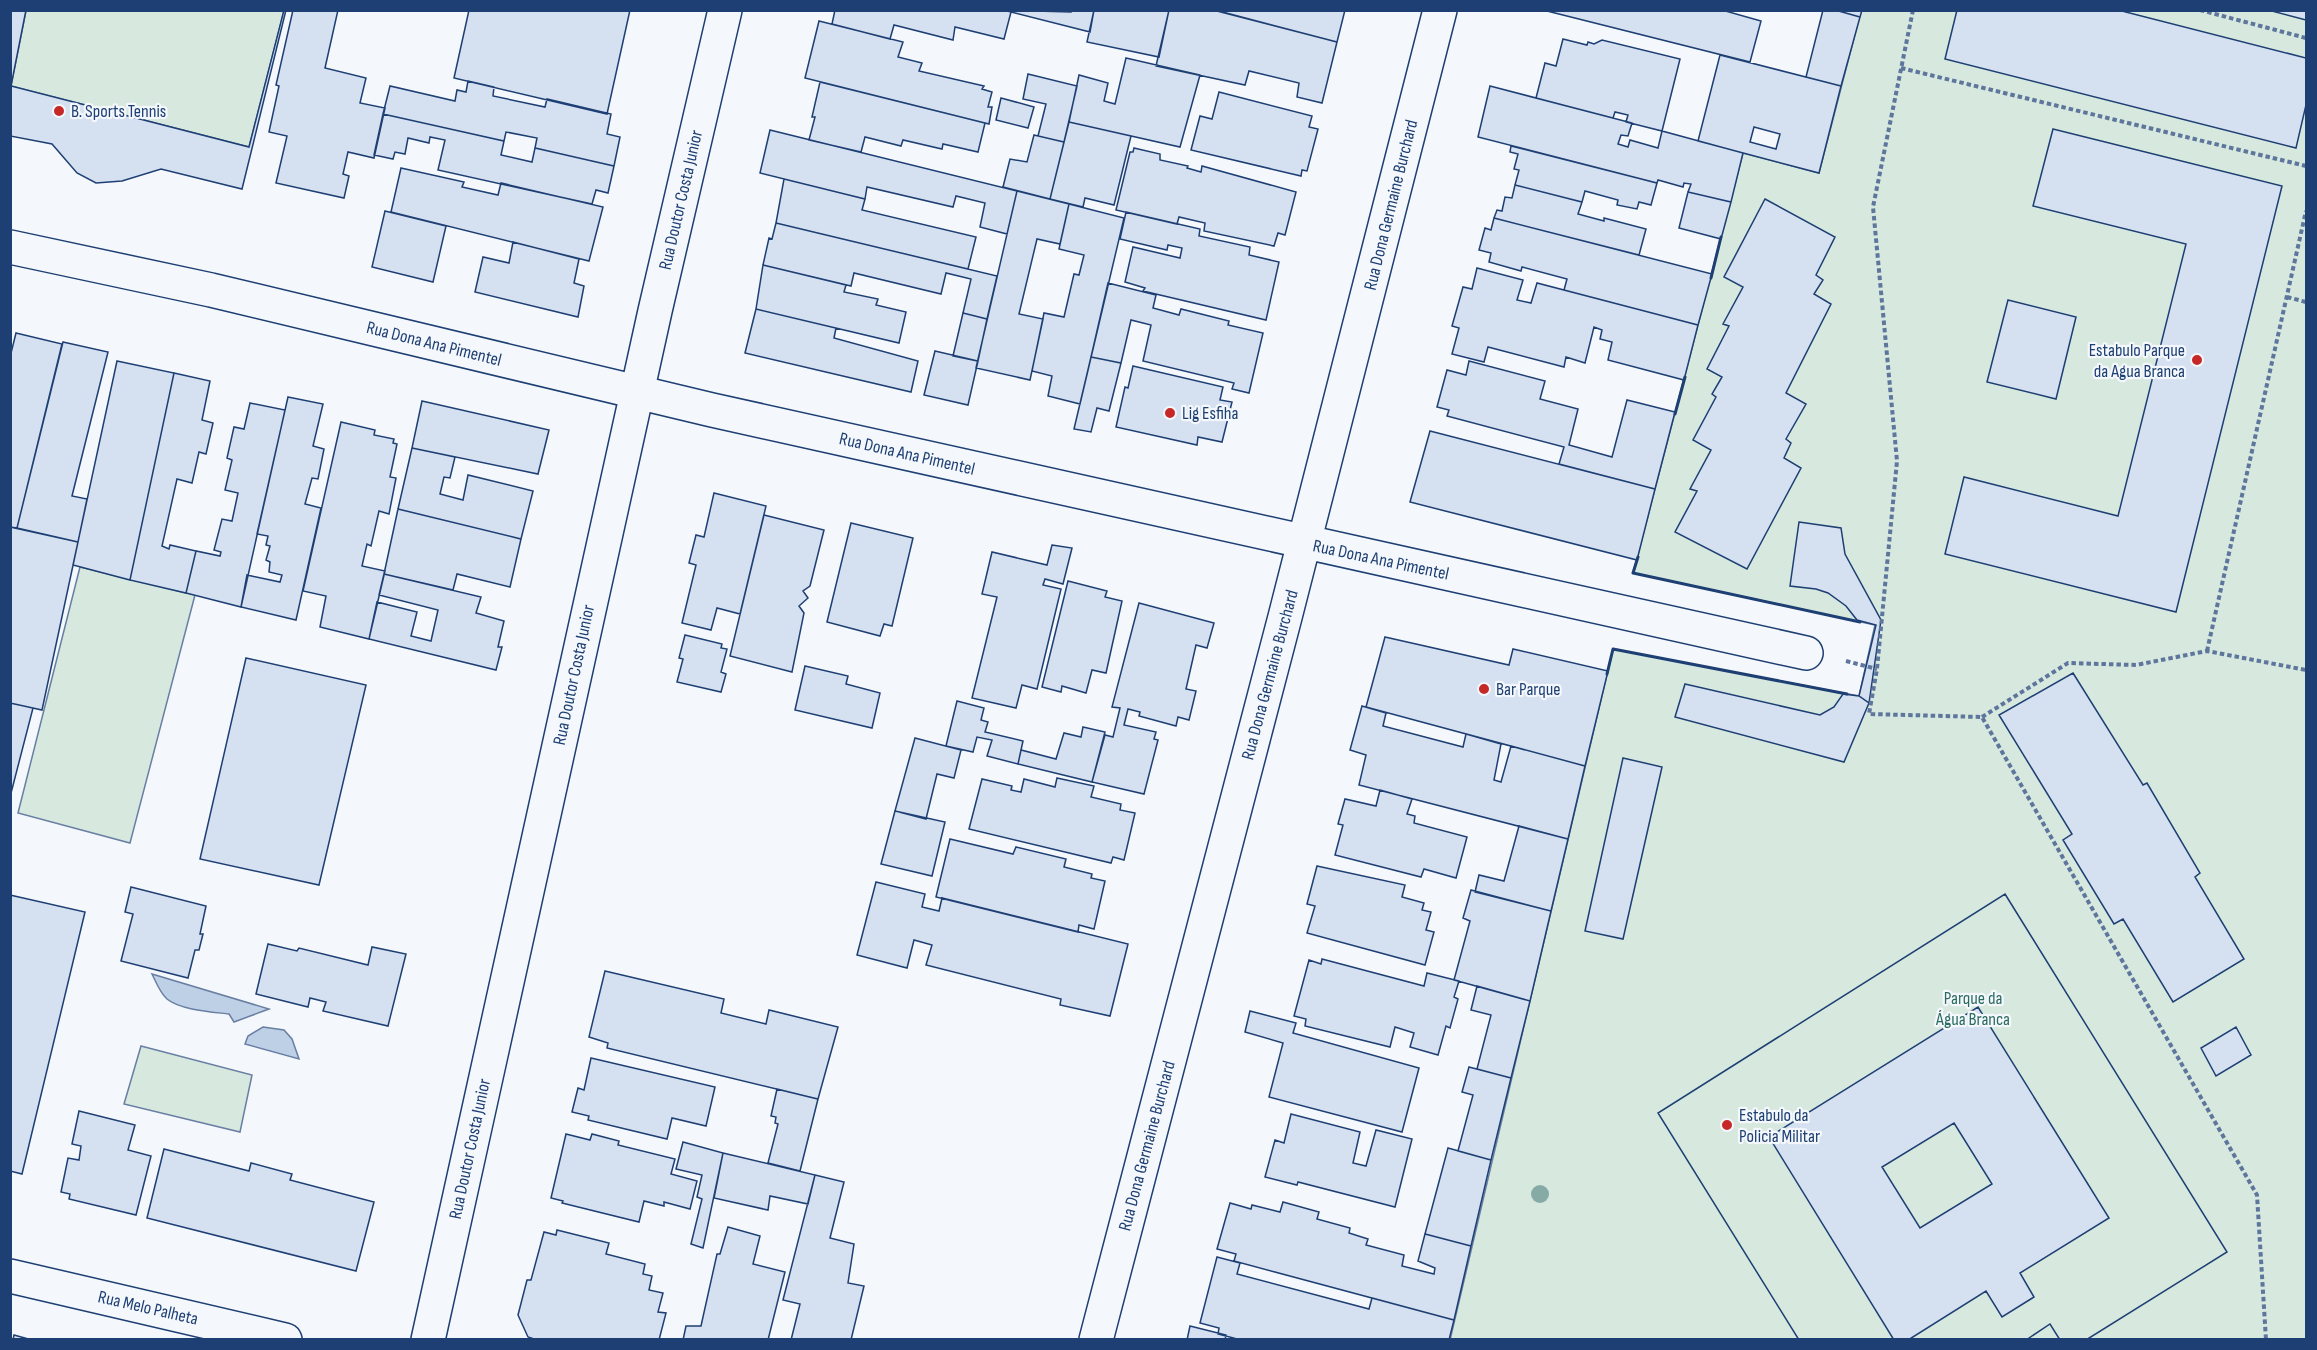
<svg xmlns="http://www.w3.org/2000/svg" width="2317" height="1350" font-family="'Sofia Sans Condensed',sans-serif">
	<rect width="100%" height="100%" fill="#f4f7fb"/>
	<!-- green -->
	<path fill="#d7e8df" stroke="#687fa3" stroke-width="1.5" d="M26,11H284L249,147L11,86Z
		M1861,11H2306V1339L1450,1340L1613,649L1859,696L1875,625L1633,573L1743,153L1819,173Z
		M80,567L195,595L130,843L18,813Z
		M141,1046L252,1075L240,1132L124,1104Z"/>
	<!-- water -->
	<path fill="#bed0e5" stroke="#687fa3" stroke-width="1.5" d="M152,974L269,1009L234,1022L229,1014C213,1012 180,1010 167,999C160,993 156,982 152,974Z
		M263,1027L284,1030L292,1039L299,1059L245,1044L248,1036Z"/>
	<!-- building -->
	<path fill="#d5e0f0" stroke="#1d3f73" stroke-width="1.5" fill-rule="evenodd" d="M10,10H26L11,86L249,147L284,10H286L242,189L161,169L122,181L96,183L77,173L52,144L10,136Z
		M293,10H338L325,68L366,78L360,103L385,108L374,158L348,152L343,174L349,176L344,198L276,183L287,136L269,132L279,86L276,85Z
		M469,10H630L607,114L454,78Z
		M835,10H1003L1011,12L1004,39L955,27L953,40L894,25L890,39L832,24Z
		M1003,10L1071,12V10H1094L1090,32Z
		M1094,10H1169L1159,57L1087,42Z
		M1169,10H1213L1337,42L1322,103L1297,97L1299,83L1249,71L1245,85L1156,66Z
		M1215,10H1345L1337,42Z
		M1543,10H1722L1761,21L1750,62Z
		M1823,10H1835L1860,17L1841,86L1806,77Z
		M1835,10H1862L1860,17Z
		M1957,10H2118L2306,58V105L2296,148L1945,59Z
		M2268,10H2306V20Z
		M819,21L903,42L898,57L922,63L919,71L984,86L982,89L992,92L988,107H992L989,124L805,78Z
		M1563,39L1587,45L1588,42L1594,44L1602,40L1680,59L1662,131L1626,122L1628,115L1615,112L1613,118L1536,98L1545,63L1556,66Z
		M1720,55L1841,86L1819,173L1698,141ZM1754,127L1780,134L1776,149L1750,142Z
		M1126,58L1200,75L1180,147L1069,122L1079,75L1108,83L1104,101L1115,104Z
		M1028,74L1077,86L1064,142L1038,136L1046,104L1023,99Z
		M468,81L494,87L493,96L545,107L547,99L611,114L607,134L620,137L614,166L535,148L537,138L506,132L504,141L383,114L390,86L455,101L457,90L466,92Z
		M820,82L985,123L978,152L943,144L942,149L903,140L901,146L865,137L861,152L809,140L815,117H812Z
		M1490,86L1632,123L1628,136L1621,135L1618,144L1628,147L1630,140L1658,148L1662,131L1743,153L1731,202L1688,192L1691,184L1684,183L1683,187L1658,180L1657,183L1478,137Z
		M1219,92L1312,116L1309,127L1318,129L1307,171L1302,170L1301,176L1191,150L1200,116L1212,119Z
		M1001,98L1034,107L1028,128L996,120Z
		M383,114L504,141L501,155L532,162L535,148L614,166L608,193L596,190L592,204L438,170L445,140L430,137L429,143L408,138L405,154L395,152L393,159L374,155Z
		M1069,122L1131,136L1114,205L1085,198L1083,207L1050,199Z
		M2053,129L2282,186L2176,612L1945,554L1964,477L2118,516L2186,244L2033,206Z
		M770,130L1017,191L1007,234L980,227L985,203L956,196L953,207L867,187L865,199L760,173Z
		M1034,135L1064,142L1050,199L1003,187L1010,159L1027,162Z
		M1511,146L1657,183L1651,205L1639,202L1637,209L1617,205L1618,200L1585,191L1582,202L1515,185L1519,170L1514,169L1518,154L1510,152Z
		M1134,148L1160,154V160L1188,166L1187,168L1201,172L1202,166L1296,192L1285,235L1278,233L1274,246L1204,231L1205,223L1179,217L1177,224L1116,210L1130,152H1133Z
		M401,168L464,182L462,187L498,195L501,183L603,207L589,261L391,212Z
		M784,179L865,199L862,210L976,237L968,269L776,223Z
		M1515,185L1582,202L1578,214L1604,221V218L1646,229L1639,255L1494,218L1497,210L1502,211L1505,197L1512,198Z
		M1017,191L1069,204L1060,244L1037,239L1019,314L1043,319L1030,380L976,368Z
		M1688,192L1731,202L1721,239L1679,228Z
		M1765,199L1835,237L1816,275L1823,280L1814,294L1831,304L1786,393L1806,404L1786,439L1791,443L1784,458L1801,468L1747,569L1675,532L1697,491L1690,489L1711,450L1693,440L1716,397L1712,394L1722,377L1707,369L1729,326L1723,324L1743,287L1724,277Z
		M1069,204L1124,218L1080,404L1048,396L1052,376L1032,371L1044,313L1064,317L1074,274L1079,275L1084,255L1059,249Z
		M385,211L446,226L433,282L372,267Z
		M1126,212L1200,229L1199,236L1250,247L1249,255L1279,262L1266,320L1143,291L1145,288L1125,282L1133,247L1180,258L1182,248L1168,245L1167,250L1120,239Z
		M1494,218L1712,274L1698,325L1564,290L1567,279L1522,267L1521,271L1489,262L1491,253L1479,250L1485,228L1491,230Z
		M776,223L997,276L987,319L963,313L971,279L946,273L941,294L854,273L851,286L763,265L769,238L772,239Z
		M513,242L579,259L574,283L584,286L578,317L475,292L483,257L509,263Z
		M763,265L846,285L844,292L878,299L876,305L906,312L899,343L756,309Z
		M1477,268L1523,280L1517,300L1531,303L1537,283L1698,325L1684,380L1608,360L1612,342L1600,339L1602,330L1594,327L1585,363L1566,357L1564,367L1488,347L1484,362L1452,354L1459,328L1452,326L1463,287L1472,289Z
		M1108,283L1156,295L1153,308L1179,315L1181,309L1229,321L1228,325L1263,333L1249,393L1232,389L1234,383L1143,361L1151,325L1131,320L1121,363L1091,357Z
		M2008,300L2076,317L2056,399L1987,382Z
		M756,309L836,328L834,338L918,361L911,392L745,353Z
		M963,313L987,319L978,361L953,356Z
		M16,333L62,344L17,528L10,527V357Z
		M63,342L108,352L72,496L87,499L78,542L17,528Z
		M935,351L978,361L968,405L924,395Z
		M1091,357L1121,363L1109,411L1097,408L1091,432L1074,429Z
		M117,361L174,373L130,580L73,565Z
		M1469,361L1545,381L1540,399L1578,409L1569,445L1612,457L1627,400L1675,412L1655,489L1559,464L1564,447L1447,416L1449,410L1437,407L1447,370L1466,375Z
		M1133,366L1223,387L1220,400L1232,402L1222,442L1198,437L1197,445L1116,427L1125,387L1128,388Z
		M174,373L210,381L202,420L213,423L206,454L199,452L192,483L177,479L162,546L169,549L170,545L196,551L186,593L130,580Z
		M288,397L323,404L313,446L324,449L318,479L312,478L305,504L321,508L296,620L241,607L247,575L280,582L282,575L269,572L270,562L266,560L270,546L266,545L268,536L257,534Z
		M422,401L549,430L538,474L412,448Z
		M250,403L285,410L241,607L186,593L196,551L220,556L221,552L214,550L222,519L232,521L238,493L225,490L232,460L227,458L234,427L244,429Z
		M341,422L375,430L374,435L394,439L393,443L397,444L390,477L396,478L389,514L379,511L371,546L367,544L362,566L385,571L369,639L320,627L326,596L303,591Z
		M1430,431L1655,489L1637,560L1410,502Z
		M412,448L455,457L450,478L444,477L440,494L463,500L468,475L533,491L521,539L398,509Z
		M714,493L766,506L740,614L717,608L711,630L682,623L696,565L689,563L696,535L704,537Z
		M398,509L521,539L510,587L457,574L453,590L384,574Z
		M764,515L824,530L810,586L803,591L808,598L799,606L804,613L792,672L730,656Z
		M1799,522L1841,528L1845,554L1881,620L1869,703L1859,696L1876,625L1857,620L1846,606L1828,593L1816,589L1790,586Z
		M851,523L913,538L892,626L884,624L880,636L827,622Z
		M10,527L78,542L42,710L10,703Z
		M1052,545L1072,548L1063,584L1045,579L1043,585L1061,589L1037,689L1022,685L1016,708L972,698L997,597L982,594L992,552L1047,565Z
		M384,574L481,597L476,613L504,621L498,647H502L496,670L369,639L377,602L417,612L411,636L431,641L438,610L379,595Z
		M1068,581L1107,591L1105,597L1122,601L1106,673L1092,670L1086,693L1062,686L1061,692L1042,687Z
		M1139,603L1214,623L1207,648L1196,645L1186,689L1196,691L1189,720L1178,717L1176,726L1139,716L1140,712L1128,709L1124,725L1156,732L1154,739L1158,740L1144,794L1092,782L1105,735L1113,737L1120,708L1112,707Z
		M685,635L722,644L721,648L727,649L721,672L726,674L721,692L677,682L683,659L679,658Z
		M1385,637L1509,665L1513,649L1608,671L1585,766L1366,707Z
		M246,658L366,685L319,885L200,859Z
		M805,666L848,676L846,684L880,693L872,728L795,710Z
		M2073,673L2143,785L2147,783L2200,873L2195,877L2244,959L2173,1002L2123,919L2114,924L2063,840L2072,834L1999,715Z
		M1685,684L1820,715L1834,707L1843,694L1859,696L1869,703L1844,762L1675,717Z
		M957,701L984,708L981,720L988,722L985,732L1023,741L1018,764L987,756L992,740L977,737L973,752L946,746Z
		M10,703L33,708L10,797Z
		M1362,706L1386,713L1383,726L1463,747L1466,734L1501,744L1494,780L1501,782L1511,746L1585,766L1568,839L1359,785L1366,755L1350,750Z
		M1083,727L1105,732L1092,782L1018,764L1021,750L1056,759L1064,733L1081,737Z
		M915,738L961,750L954,778L937,774L926,819L895,811Z
		M1623,758L1662,767L1623,939L1585,931Z
		M1057,778L1094,786L1091,797L1121,804L1120,810L1135,813L1124,860L1113,857L1111,863L969,829L982,779L1012,786L1011,790L1021,792L1024,779L1055,787Z
		M1380,790L1412,799L1407,814L1415,816L1414,823L1467,837L1456,878L1424,869L1421,877L1335,855L1343,825L1338,824L1345,799L1376,806Z
		M895,811L945,822L932,876L881,864Z
		M1519,826L1568,839L1551,911L1475,892L1479,875L1504,881Z
		M950,839L1013,854L1016,847L1066,859L1064,867L1092,874L1091,878L1105,881L1094,929L1079,925L1078,932L936,897Z
		M1317,866L1405,885L1402,897L1424,903L1422,910L1431,912L1426,930L1434,932L1425,965L1307,933L1315,906L1307,904Z
		M876,882L925,894L922,907L939,911L942,898L1128,944L1110,1016L1060,1005L1061,999L926,965L932,945L914,940L907,968L857,955Z
		M131,887L206,906L200,934H203L199,950H195L188,978L121,961L133,914L125,912Z
		M1471,890L1551,911L1530,1001L1454,980L1470,921L1463,918Z
		M2005,894L2227,1252L2086,1340H2060L2050,1324L2026,1340H1908L1986,1291L2002,1317L2034,1297L2020,1273L2109,1218L1978,1007L1769,1137L1894,1340H1799L1658,1113Z
		M2005,894L2227,1252L2086,1340H2060L2050,1324L2026,1340H1799L1658,1113Z
		M10,895L85,912L22,1174L10,1171Z
		M268,944L297,951L299,948L368,965L372,947L406,954L388,1026L323,1011L326,1002L310,998L308,1007L256,994Z
		M1322,959L1424,986L1427,973L1459,981L1454,997L1458,999L1450,1028L1446,1026L1438,1055L1410,1047L1414,1033L1395,1027L1390,1047L1305,1026L1306,1019L1294,1016L1309,960L1321,964Z
		M605,971L724,999L721,1013L766,1024L769,1010L838,1027L818,1099L607,1048L608,1043L589,1037Z
		M1477,986L1530,1001L1511,1078L1477,1069L1491,1015L1471,1010Z
		M1250,1011L1296,1023L1293,1033L1419,1068L1402,1132L1269,1097L1283,1043L1245,1032Z
		M2236,1027L2251,1055L2216,1076L2201,1048Z
		M591,1058L715,1087L706,1126L672,1118L667,1139L588,1120L589,1116L572,1112L578,1088L584,1090Z
		M1469,1067L1511,1078L1491,1160L1458,1151L1473,1095L1462,1092Z
		M777,1089L818,1099L800,1171L768,1163L778,1124L775,1123L776,1117L771,1116Z
		M79,1111L135,1125L128,1150L151,1156L136,1215L69,1199L70,1194L61,1192L68,1158L79,1160L81,1146L72,1144Z
		M1291,1114L1360,1132L1353,1163L1366,1166L1376,1130L1412,1139L1395,1207L1298,1182L1297,1185L1265,1177L1275,1140L1284,1143Z
		M1954,1123L1992,1184L1920,1228L1882,1167Z
		M566,1134L590,1140L592,1134L619,1141L618,1145L675,1159L671,1174L697,1181L690,1209L664,1202V1206L644,1201L639,1222L562,1203L563,1201L551,1198Z
		M683,1142L723,1153L703,1248L691,1244L702,1199L697,1197L702,1175L676,1169Z
		M1448,1148L1491,1160L1471,1246L1425,1234Z
		M164,1149L249,1171L251,1163L292,1174L290,1180L374,1202L356,1271L147,1218Z
		M723,1153L815,1175L808,1204L770,1196L768,1210L714,1198Z
		M815,1175L844,1182L830,1238L854,1244L848,1283L864,1286L851,1340H791L800,1304L783,1300Z
		M1283,1202L1319,1212L1317,1219L1350,1228L1349,1233L1368,1239L1366,1245L1404,1255L1402,1266L1434,1274L1435,1268L1418,1261L1425,1234L1471,1246L1454,1320L1234,1261L1236,1254L1217,1249L1230,1203L1251,1209L1252,1205L1280,1212Z
		M728,1227L760,1236L753,1264L785,1272L768,1340H683L686,1326H701L717,1254H720Z
		M557,1230L609,1243L606,1254L645,1264L643,1274L652,1276L649,1290L663,1293L658,1312L666,1313L659,1340H537L528,1337L518,1315L527,1280H531L544,1232L556,1235Z
		M1217,1257L1240,1263L1237,1274L1369,1309L1372,1298L1454,1320L1449,1340H1241L1218,1334L1219,1328L1200,1323Z
		M1190,1326L1226,1335L1225,1340H1187Z
		M14,1335L32,1340H13Z"/>
	<g fill="none" stroke-linecap="round" stroke-linejoin="round">
		<defs>
			<path id="street" d="M10,247L211,290L712,410L1806,653
				M10,1276L285,1340
				M428,1340L655,311L725,10
				M1096,1340L1285,617L1440,10"/>
		</defs>
		<!-- street casing -->
		<use href="#street" stroke="#1d3f73" stroke-width="36"/>
		<!-- path -->
		<path stroke="#5e769c" stroke-width="4" stroke-dasharray="4.5 3" stroke-linecap="butt" d="M1913,10L1873,207L1897,461L1877,669L1869,714L1982,717L2257,1195L2266,1340
			M2200,10L2306,38
			M1901,68L2306,166
			M2287,297L2306,302
			M2207,651L2306,211
			M1846,661L1877,669
			M1982,717L2068,663L2136,665L2207,651L2306,670"/>
		<!-- street -->
		<use href="#street" stroke="#f4f7fb" stroke-width="33"/>
		<!-- wall -->
		<path stroke="#1d3f73" stroke-width="3" d="M1711,278L1721,237
			M1675,414L1685,377
			M1638,557L1633,573L1860,622
			M1607,674L1613,649L1847,694"/>
	</g>
	<!-- trees -->
	<circle fill="#86aba6" cx="1540" cy="1194" r="9"/>
	<!-- markers -->
	<g fill="#c62828" stroke="#f4f7fb" stroke-width="2">
		<circle cx="59" cy="111" r="6"/>
		<circle cx="2197" cy="360" r="6"/>
		<circle cx="1170" cy="413" r="6"/>
		<circle cx="1484" cy="689" r="6"/>
		<circle cx="1727" cy="1125" r="6"/>
	</g>
	<g text-anchor="middle" dominant-baseline="central" stroke-width="4.5" stroke-linejoin="round" paint-order="stroke">
		<!-- poi labels -->
		<g font-size="18" fill="#1d3f73" stroke="#f4f7fb" text-anchor="start">
			<text x="71" y="111">B. Sports Tennis</text>
			<text x="2185" y="350" text-anchor="end">Estabulo Parque<tspan x="2185" dy="21">da Agua Branca</tspan></text>
			<text x="1182" y="413">Lig Esfiha</text>
			<text x="1496" y="689">Bar Parque</text>
			<text x="1739" y="1115">Estabulo da<tspan x="1739" dy="21">Policia Militar</tspan></text>
		</g>
		<!-- street labels -->
		<g font-size="18" fill="#1d3f73" stroke="#f4f7fb">
			<text transform="translate(681 200) rotate(-77)">Rua Doutor Costa Junior</text>
			<text transform="translate(1391 205) rotate(-76)">Rua Dona Germaine Burchard</text>
			<text transform="translate(434 344) rotate(14)">Rua Dona Ana Pimentel</text>
			<text transform="translate(907 454) rotate(13)">Rua Dona Ana Pimentel</text>
			<text transform="translate(1381 560) rotate(12)">Rua Dona Ana Pimentel</text>
			<text transform="translate(574 675) rotate(-78)">Rua Doutor Costa Junior</text>
			<text transform="translate(1270 675) rotate(-75)">Rua Dona Germaine Burchard</text>
			<text transform="translate(1147 1146) rotate(-75)">Rua Dona Germaine Burchard</text>
			<text transform="translate(470 1149) rotate(-78)">Rua Doutor Costa Junior</text>
			<text transform="translate(148 1308) rotate(13)">Rua Melo Palheta</text>
		</g>
		<!-- park labels -->
		<g font-size="18" fill="#2c6c60" stroke="#f4f7fb">
			<text x="1973" y="998">Parque da<tspan x="1973" dy="21">Água Branca</tspan></text>
		</g>
	</g>
	<!-- border -->
	<rect width="2317" height="1350" fill="none" stroke="#1d3f73" stroke-width="24"/>
</svg>
